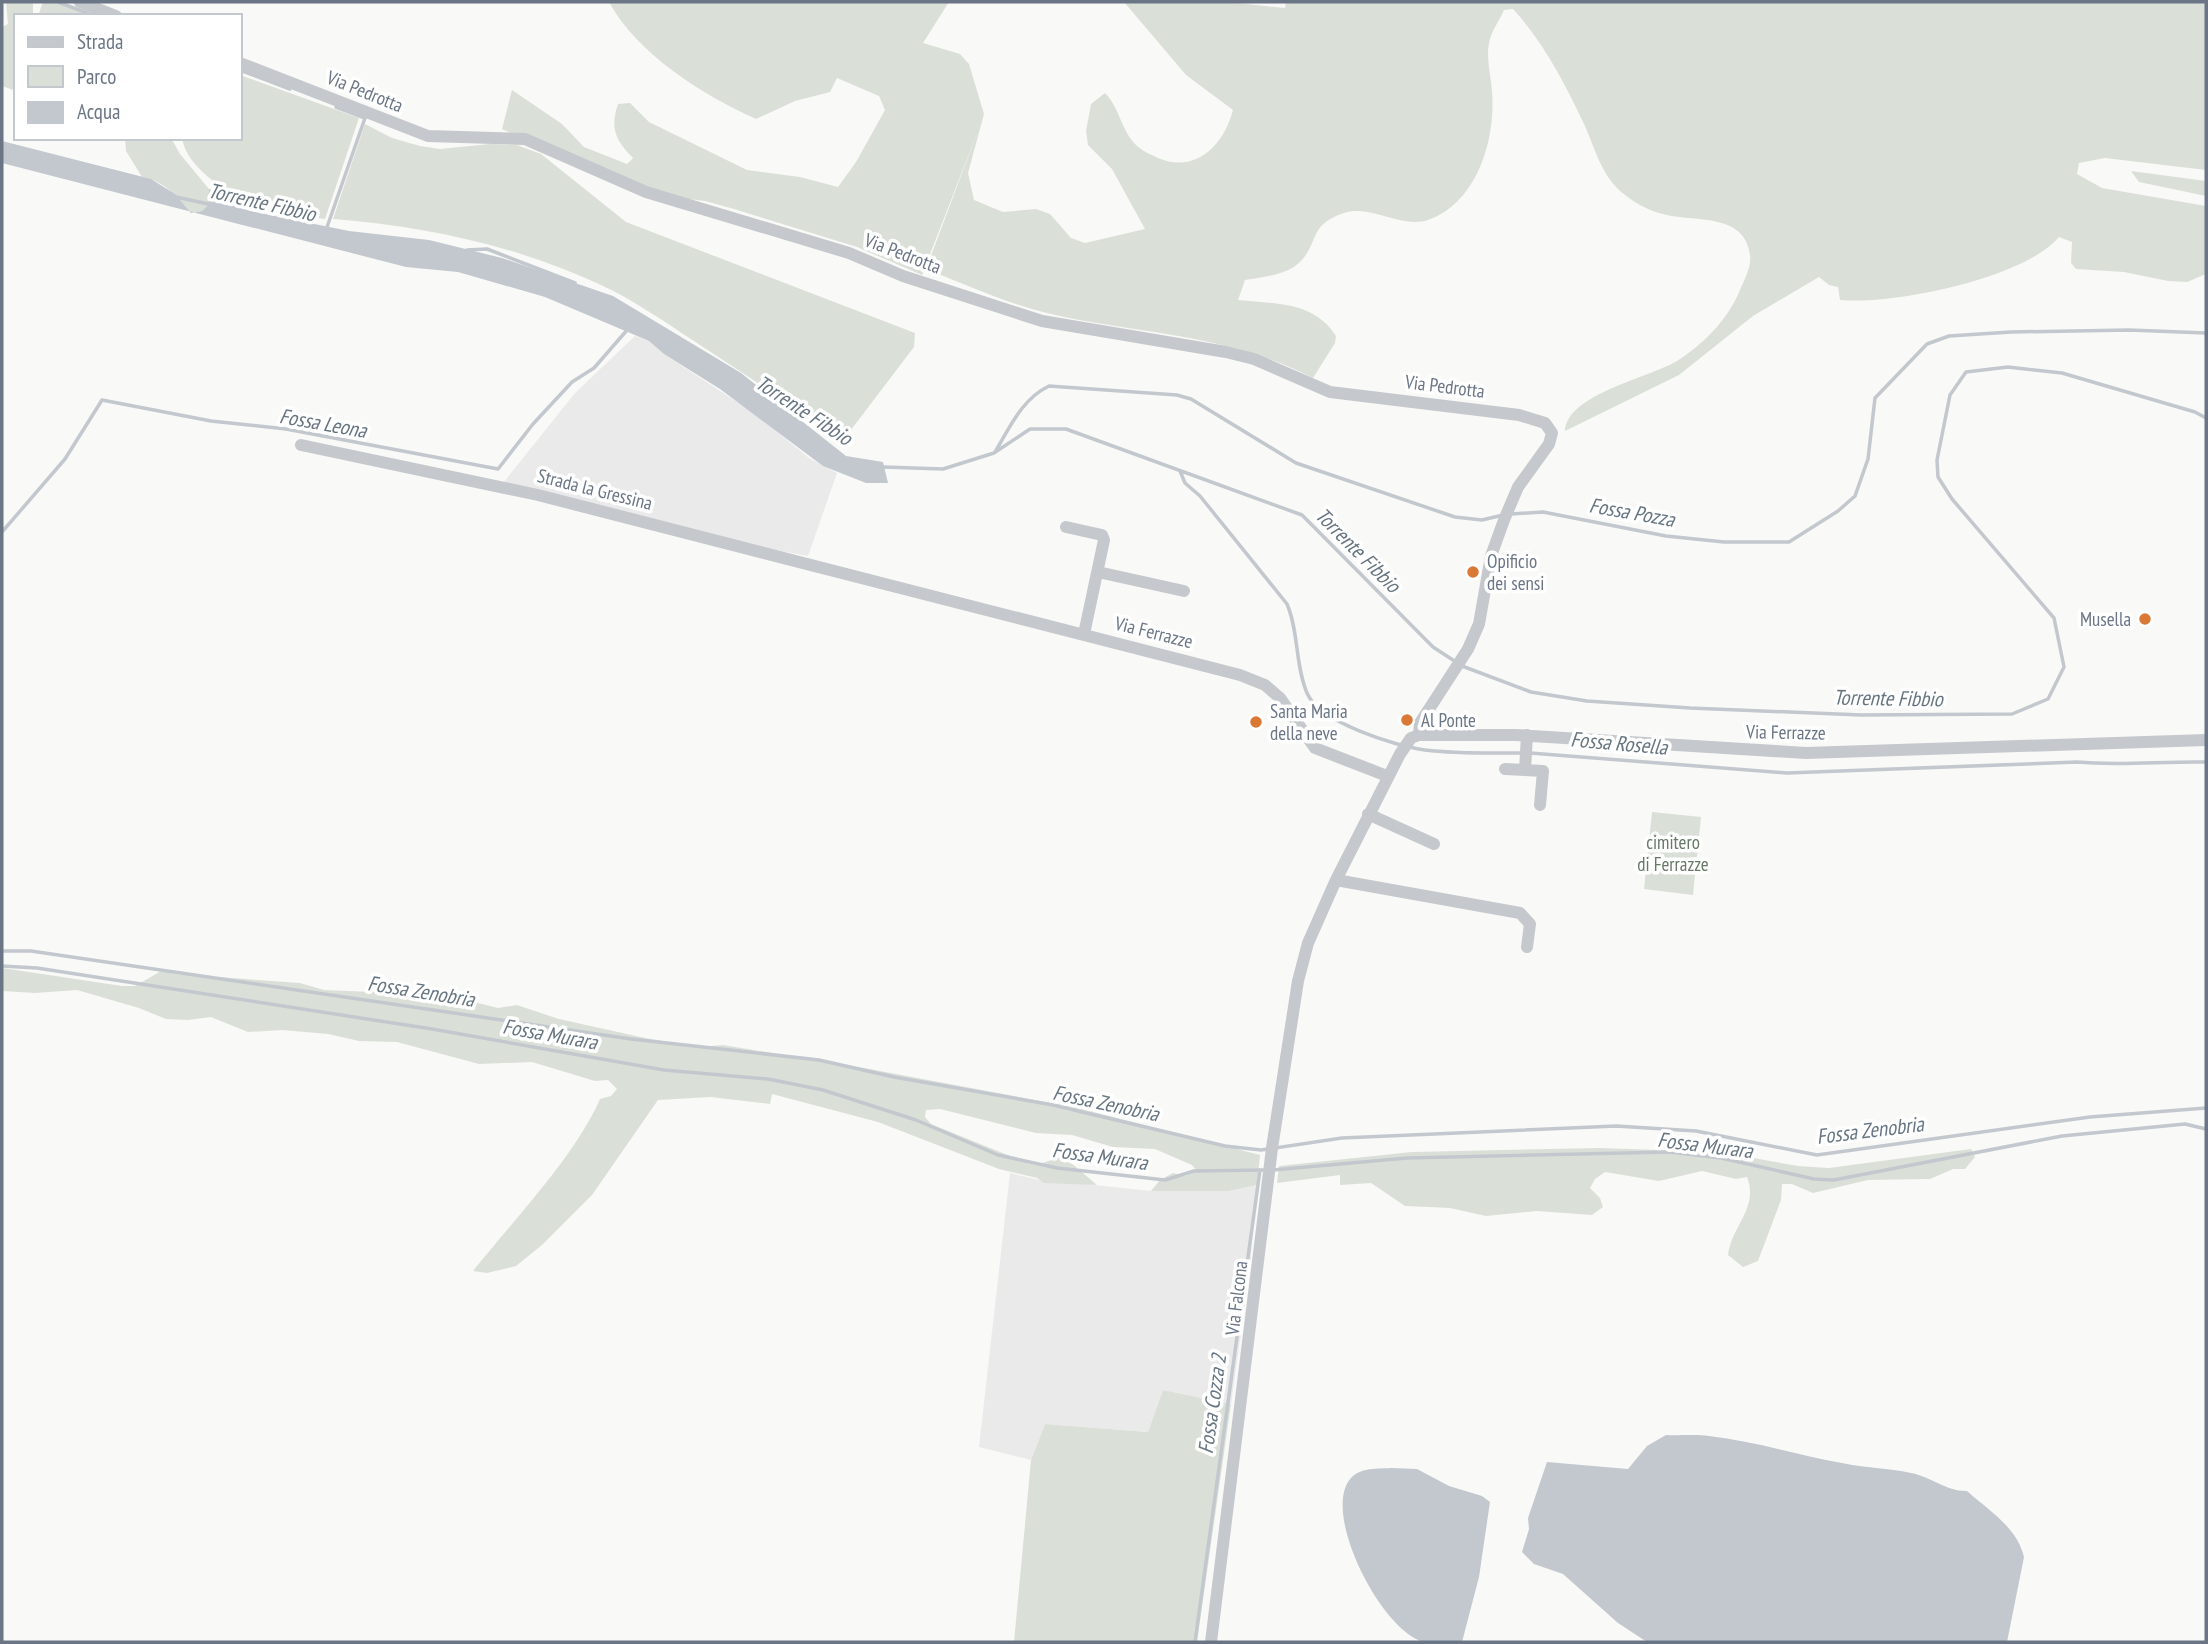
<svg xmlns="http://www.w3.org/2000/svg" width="2208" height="1644" font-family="'PT Sans Narrow',sans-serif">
	<rect width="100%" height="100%" fill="#f9f9f7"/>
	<!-- built -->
	<path fill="#eaeaea" d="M635,336L649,341L664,354L755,414L809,458L837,473L808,556L672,531L503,483L575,393Z
		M1010,1173L1052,1183L1056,1181L1151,1191H1229L1257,1185L1249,1277L1231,1404L1163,1390L1148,1432L1045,1424L1031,1460L979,1447Z"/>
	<!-- green -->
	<path fill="#dae0d8" d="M6,2H33V16H16V91L2,86V27L8,24Z
		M43,2H55L90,16H38Z
		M609,2H949L923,43L960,54L969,64L984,114L968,173L974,200L1003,212L1036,209L1050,214L1071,238L1085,243L1145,229L1112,169L1088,145L1086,131L1091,104L1105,93C1119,107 1121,129 1135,144C1142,151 1150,154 1158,158C1196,174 1224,145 1233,110L1186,75L1124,2H1228L1285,8L1286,2H2206V170L2105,158L2079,163L2077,174L2102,188L2206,206V274L2187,282L2168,281L2124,272L2076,269L2071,263L2072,242L2059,237C2025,278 1893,305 1840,300L1838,287L1829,285L1819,277L1753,316L1679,375L1565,431C1567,394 1649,378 1677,361C1704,344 1728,319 1740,290C1744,280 1752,266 1750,255C1745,213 1696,222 1667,215C1650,212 1633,202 1620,191C1601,173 1595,149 1585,126C1565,84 1544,43 1513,9L1504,10C1500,19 1493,29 1490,39C1485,56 1491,74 1492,92C1496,139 1477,203 1428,220C1401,229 1371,204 1344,213C1308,225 1320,241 1300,262C1287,275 1262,277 1245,280L1238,300C1275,304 1314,301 1336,336L1335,343L1313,378C1226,333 1143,335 1051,314C1008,304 967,285 926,269L979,128L922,275L857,247L734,209L705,201L656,195L621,183L502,129L512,90L562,124L584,147L627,164L633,158C615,140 610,128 618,104L630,103L649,122L747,170L800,177L838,187L856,162L885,110L879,96L837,78L830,92L795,101L756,119C703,95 637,54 609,2Z
		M240,75L359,118L325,219C310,217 292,217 277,213C245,203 188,175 182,138H240Z
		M365,124L392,138L420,146L440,149L490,144L517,145L541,154L626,222L915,333L914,347L841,443C795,407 746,375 697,343C666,323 634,300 601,285C517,246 425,226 333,219Z
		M125,138H171L180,154L209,189V204L202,211L191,213C177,196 164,181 142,177L126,151Z
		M2131,171L2206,181V196L2139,182Z
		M1652,812L1701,817L1693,895L1644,889Z
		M2,968L122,986H135L163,970L175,974L300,983L324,990L444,995L457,1001H470L498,1008L517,1005L559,1019L645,1038L698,1047L723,1045L864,1068L1078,1108L1260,1155L1257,1185L1229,1191H1151L1160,1180L1173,1173L1185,1176L1197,1171L1192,1165L1155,1149L1113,1147L1072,1135L1036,1133L940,1109L926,1110L925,1117L931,1124L1030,1164L1037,1165L1063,1156L1097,1185L1044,1183L1037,1178L999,1169L878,1122L772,1094L770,1104L710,1097L658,1100L592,1195L542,1245L516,1266L487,1273L473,1271C513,1221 575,1156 600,1099L611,1096L617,1089L608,1080L595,1081L532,1062L479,1064L397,1042L359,1041L328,1034L282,1030L248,1032L211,1017L188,1020L166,1019L139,1008L77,990L35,993L2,991Z
		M1600,1148L1719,1152L1798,1166L1829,1168L1971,1149L1975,1157L1965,1169H1953L1930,1179L1868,1180L1813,1193L1792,1184H1782L1781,1200L1758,1261L1743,1267L1728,1255C1732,1225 1759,1208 1747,1177L1736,1179L1702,1171L1659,1181L1605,1172L1595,1179L1590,1188L1600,1198L1603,1207L1592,1215L1537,1211L1486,1216L1450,1208L1405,1206L1371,1183L1340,1185V1175L1277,1183L1279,1166L1412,1152Z
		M1163,1390L1231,1404L1197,1642H1014L1031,1460L1045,1424L1148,1432Z"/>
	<!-- water -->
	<path fill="#c2c8ce" d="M2,141L151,179L175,194L191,213L202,211L209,204V189L250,211L349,231L429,240L502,258L613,296L741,373L846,456L883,462L888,483H866L823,466L720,389L664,354L649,341L545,297L458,272L406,267L2,163Z
		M1666,1435C1680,1436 1695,1434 1709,1436C1754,1441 1797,1455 1842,1463C1865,1468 1888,1468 1911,1473C1932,1477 1945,1491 1967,1491C1988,1510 2017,1527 2024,1557L2007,1642H1647L1618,1623L1563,1574L1534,1564L1522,1552L1529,1529L1528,1518L1547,1462L1628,1469L1647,1446Z
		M1391,1468L1417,1469L1449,1486L1482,1496L1490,1502L1479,1577L1462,1642C1450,1642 1435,1644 1424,1642C1382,1632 1320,1512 1351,1478C1361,1467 1378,1469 1391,1468Z"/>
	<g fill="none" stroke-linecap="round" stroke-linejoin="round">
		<!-- stream -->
		<path stroke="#c2c8ce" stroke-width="3.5" d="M58,2L95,16
			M240,70L290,89
			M176,197L213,205
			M326,230L365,118L336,107
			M467,250L487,249L575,283
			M995,452C1010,427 1022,399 1049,386L1177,395L1191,399L1296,463L1455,517L1482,520L1503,515
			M883,467L943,469L994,453L1030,429H1066L1302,515L1433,647L1456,662
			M1180,471L1185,483L1200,496L1287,604C1299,632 1295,665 1307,693C1319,722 1395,746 1425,750C1457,754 1490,753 1522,753
			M1511,514L1543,512L1666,536L1724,542H1789L1838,511L1855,496L1868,459L1875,398L1927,344L1949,336L2011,332L2129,330L2206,333
			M2,532L65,459L102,400L211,421L286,429L498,469L533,424L572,382L594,368L628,329
			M1462,666L1531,692L1587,701L1690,708L1861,715L2012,714L2048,699L2064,667L2054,618L1952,499L1938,477L1937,460L1950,395L1966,372L2008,367L2062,373L2195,412L2206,418
			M1530,753L1787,773L2077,762C2120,766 2163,761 2206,762
			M2,951H31L631,1039L819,1060L894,1077L1053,1105L1225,1146L1261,1150L1342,1138L1616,1126L1696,1131L1817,1155L2090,1117L2206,1108
			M2,966L37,968L432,1029L664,1070L768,1079L823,1090L916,1120L998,1155L1057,1168L1165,1180L1194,1171L1265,1170
			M1273,1170L1407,1158L1670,1152L1721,1158L1814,1179L1834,1180L2062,1136L2185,1124L2206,1129
			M1195,1642L1260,1170"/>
		<!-- minor -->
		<path stroke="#c5c8cc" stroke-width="12" d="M80,2L116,16
			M240,63L428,136L525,139L646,192L849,253L903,276L1042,321L1226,352L1254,359L1330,392L1519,415L1545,423L1552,433L1549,444L1518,487L1504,520L1491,556L1479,624L1468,649L1420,723L1419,735
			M301,445L538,495L1240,675L1265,685L1280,698L1315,748L1387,776
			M1066,527L1102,535L1104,540L1084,634
			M1098,572L1184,591
			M1527,735L1525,770L1543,771L1540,805
			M1505,769L1525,770
			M1368,814L1434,844
			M1336,880L1520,913L1530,924L1527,947
			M1211,1642L1272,1148L1298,981L1308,943L1336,880L1400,754L1411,738L1419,735H1516L1806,753L2206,740"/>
	</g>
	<!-- markers -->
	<g fill="#da7836" stroke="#fff" stroke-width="2.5">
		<circle cx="1473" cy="572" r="7"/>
		<circle cx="2145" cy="619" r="7"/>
		<circle cx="1407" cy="720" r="7"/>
		<circle cx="1256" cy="722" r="7"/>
	</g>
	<g text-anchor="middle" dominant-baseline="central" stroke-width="7" stroke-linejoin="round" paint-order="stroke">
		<!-- street labels -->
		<g font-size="19" fill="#6a7586" stroke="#fff">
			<text transform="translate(365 91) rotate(22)">Via Pedrotta</text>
			<text transform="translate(903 253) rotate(21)">Via Pedrotta</text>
			<text transform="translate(1445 386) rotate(7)">Via Pedrotta</text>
			<text transform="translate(595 489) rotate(14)">Strada la Gressina</text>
			<text transform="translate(1154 632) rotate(14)">Via Ferrazze</text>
			<text transform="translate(1786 732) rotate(1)">Via Ferrazze</text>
			<text transform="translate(1236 1298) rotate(-83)">Via Falcona</text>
		</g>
		<!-- poi labels -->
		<g font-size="19" fill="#6a7586" stroke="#fff" text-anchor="start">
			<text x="1487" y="561">Opificio<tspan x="1487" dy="22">dei sensi</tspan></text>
			<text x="2131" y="619" text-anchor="end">Musella</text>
			<text x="1270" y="711">Santa Maria<tspan x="1270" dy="22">della neve</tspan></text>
			<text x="1421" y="720">Al Ponte</text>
		</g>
		<!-- park labels -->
		<g font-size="19" fill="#657965" stroke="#fff">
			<text x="1673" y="842">cimitero<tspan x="1673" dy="22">di Ferrazze</tspan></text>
		</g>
		<!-- water labels -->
		<g font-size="21" font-style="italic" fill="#667581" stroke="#fff">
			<text transform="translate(262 202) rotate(13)">Torrente Fibbio</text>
			<text transform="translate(804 410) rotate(33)">Torrente Fibbio</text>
			<text transform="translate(323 423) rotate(10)">Fossa Leona</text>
			<text transform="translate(1632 512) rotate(10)">Fossa Pozza</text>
			<text transform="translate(1358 550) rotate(45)">Torrente Fibbio</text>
			<text transform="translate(1888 698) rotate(1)">Torrente Fibbio</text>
			<text transform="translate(1619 743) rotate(5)">Fossa Rosella</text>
			<text transform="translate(421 991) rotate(9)">Fossa Zenobria</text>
			<text transform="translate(550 1034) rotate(10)">Fossa Murara</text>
			<text transform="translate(1106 1103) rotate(12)">Fossa Zenobria</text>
			<text transform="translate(1870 1130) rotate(-7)">Fossa Zenobria</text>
			<text transform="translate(1705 1145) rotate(7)">Fossa Murara</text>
			<text transform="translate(1100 1156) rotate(8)">Fossa Murara</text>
			<text transform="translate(1212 1404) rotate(-82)">Fossa Cozza 2</text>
		</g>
	</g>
	<!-- border -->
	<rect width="2208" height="1644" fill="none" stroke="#6a7586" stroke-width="7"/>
	<!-- legend -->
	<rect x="14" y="14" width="228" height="126" fill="#ffffff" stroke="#c3c8cf" stroke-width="2"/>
	<rect x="28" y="37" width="35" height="10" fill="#c5c8cc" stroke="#c3c8cf" stroke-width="2"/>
	<text x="77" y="49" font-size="21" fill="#6a7586">Strada</text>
	<rect x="28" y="66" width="35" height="21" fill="#dae0d8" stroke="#c3c8cf" stroke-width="2"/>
	<text x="77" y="84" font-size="21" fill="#6a7586">Parco</text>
	<rect x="28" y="102" width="35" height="21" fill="#c2c8ce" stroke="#c3c8cf" stroke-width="2"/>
	<text x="77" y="119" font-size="21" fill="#6a7586">Acqua</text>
</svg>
